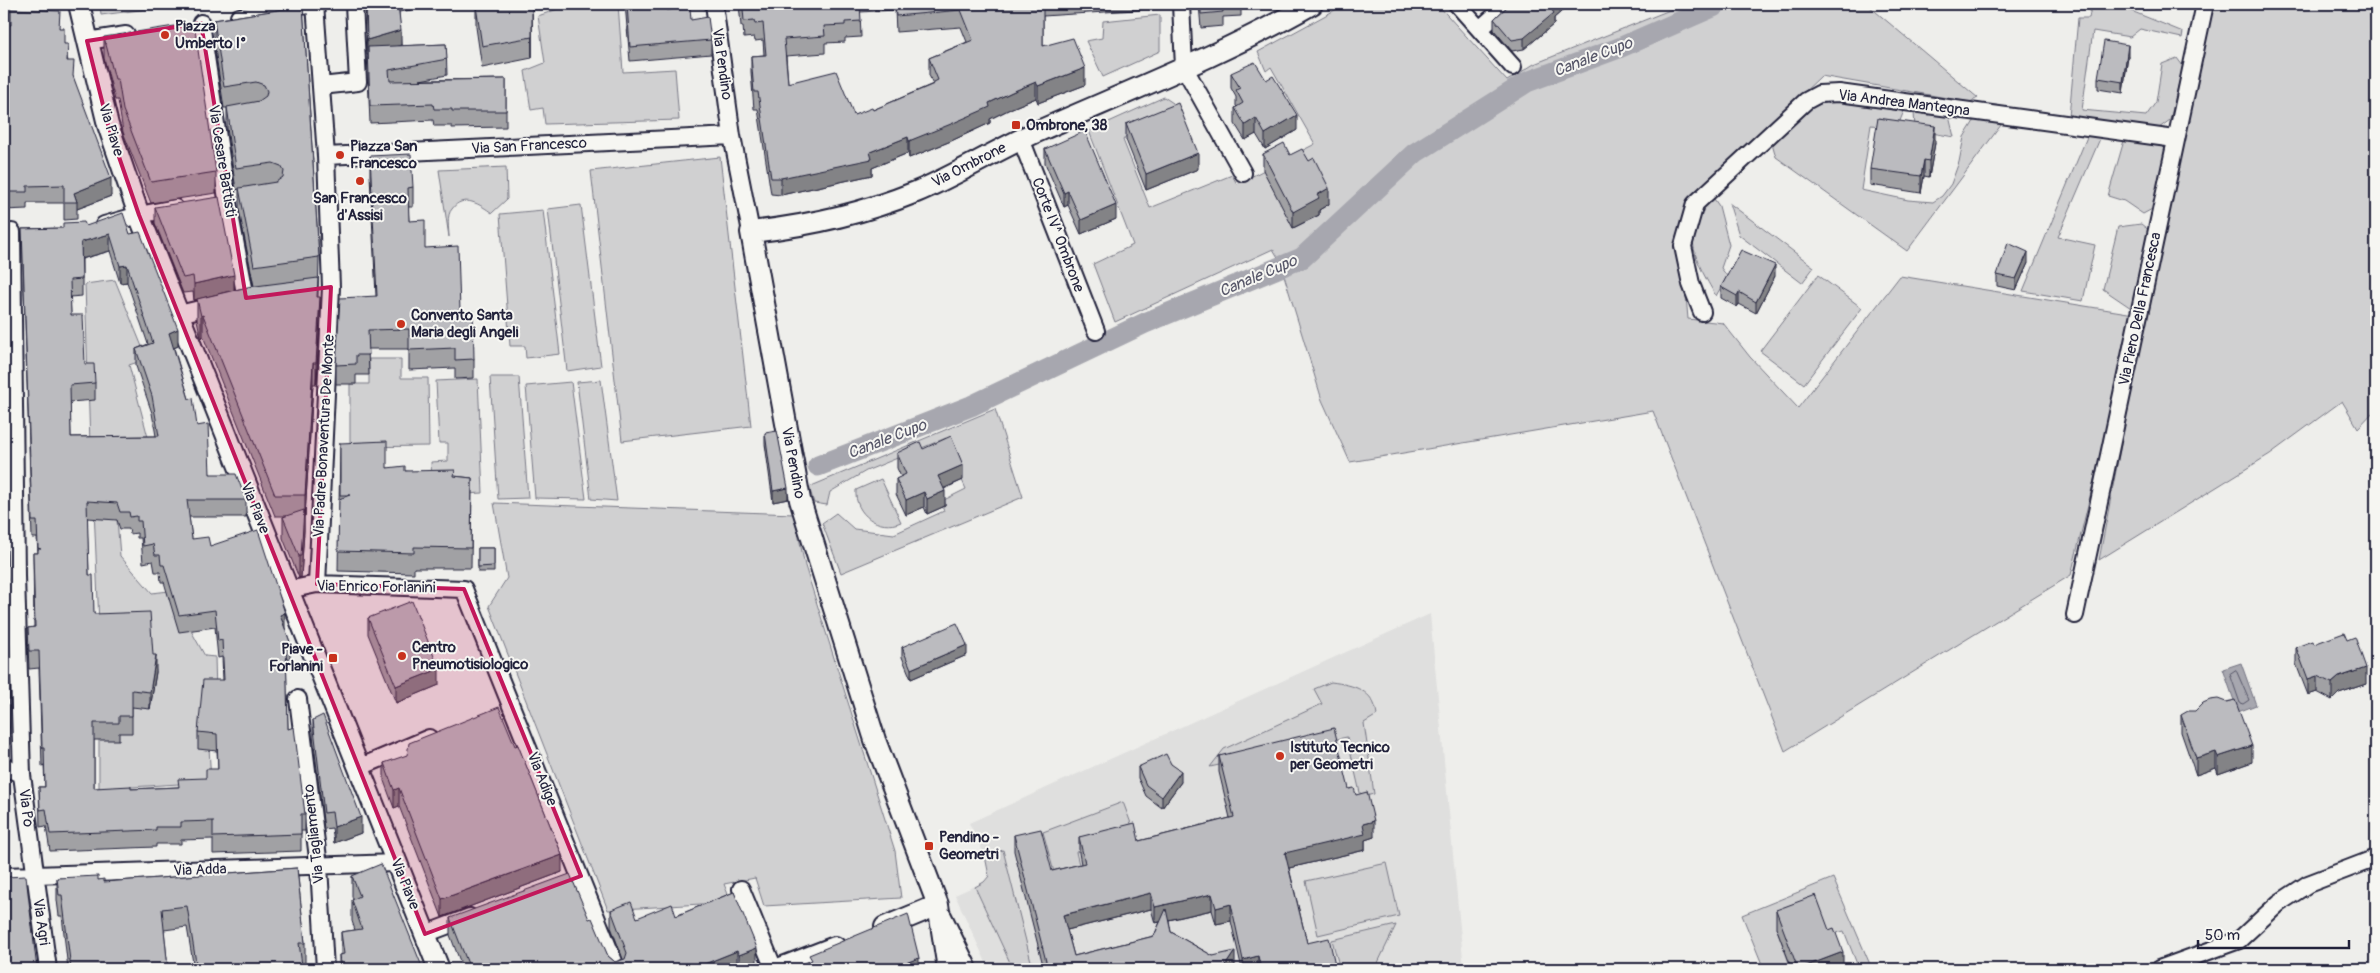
<svg xmlns="http://www.w3.org/2000/svg" width="2380" height="973" font-family="Pangolin,sans-serif">
	<rect width="100%" height="100%" fill="#eeeeeb"/>
	<filter id="ink" filterUnits="userSpaceOnUse"><feTurbulence type="fractalNoise" baseFrequency=".02" numOctaves="2"/><feDisplacementMap in="SourceGraphic" scale="10" xChannelSelector="R" yChannelSelector="G"/><feConvolveMatrix kernelMatrix="1 2 1 2 8 2 1 2 1" color-interpolation-filters="sRGB"/></filter>
	<g filter="url(#ink)">
		<!-- built -->
		<path fill="#dfdfde" d="M1430,614L1464,969H989L955,895L984,882L989,876L985,856L969,823Z"/>
		<!-- green -->
		<path fill="#d0d0d1" stroke="#797986" d="M100,4H186L101,15Z
			M572,4H618L623,72L675,69L679,120L545,124L543,108L531,110L525,71L545,63L538,16Z
			M1346,4H1437L1507,81L1534,64L1685,4H1870L1869,6L1978,98L1970,102L1821,76L1686,205L1676,239L1685,284L1688,319L1723,323L1750,357L1798,408L1900,276L2134,314L2071,575L1785,751L1653,411L1350,462L1322,400L1279,259L1273,249L1115,322L1093,264L1133,245L1089,131L1164,97L1173,103L1180,118L1132,128L1123,140L1150,208L1232,175L1237,184L1315,144L1271,67L1266,71L1258,52Z
			M2079,4H2114L2183,32L2182,38L2140,29L2130,37L2093,31L2082,110L2146,116L2156,102L2162,64L2177,58L2183,66L2170,120L2159,128L2069,117L2078,18H2089L2091,7Z
			M2213,4H2376V409L2358,428L2342,401L2270,454L2099,560L2154,271Z
			M1160,15V51L1103,77L1086,41L1102,38L1103,21Z
			M1831,101L1904,111L1897,128L1871,125L1861,190L1908,200L1933,202L1942,196L1951,184L1959,162L1964,137L1976,118L2004,121L1907,251L1776,157L1772,143C1790,125 1805,106 1831,101Z
			M1914,112L1949,116L1954,137L1915,130Z
			M2089,132L2102,134L2058,237L2095,245L2083,301L2023,291Z
			M2125,137L2161,143L2166,151L2154,208L2143,214L2124,201L2108,196Z
			M720,157L751,426L622,441L591,171Z
			M506,167L507,199L492,213C481,205 463,193 452,209C446,215 449,229 449,237L439,170Z
			M1712,196L1719,206L1729,245L1721,268L1727,276L1716,296C1694,258 1680,235 1712,196Z
			M1729,203L1814,267L1802,283L1739,235Z
			M581,205L601,366L567,371L548,209Z
			M543,210L560,354L526,358L525,346H510L500,214Z
			M2141,224L2150,231L2134,310L2103,289L2118,227Z
			M1818,275L1862,308L1804,384L1760,351Z
			M115,280L147,359L129,365L150,445H90L85,284Z
			M369,359H401V378H428L429,446L350,447V384H369Z
			M490,377H519L528,498L498,499Z
			M478,379L483,493L466,494L432,481L431,462L448,461V443H439L436,381Z
			M601,380L617,501L591,499L577,382Z
			M571,382L586,499L535,498L526,386Z
			M995,409L1023,497L841,573L822,523L836,513L854,529L894,534L944,511L940,502L966,489L951,456L946,438L866,471L830,492L827,505L814,503L809,487Z
			M881,479L901,522C879,532 854,514 856,490Z
			M494,503L794,514L805,566L895,851L901,898L764,906L755,878L724,884L731,902L608,910L489,606L507,578Z
			M116,507L120,556L152,593L169,591L205,656L215,657L216,693L206,695L211,782L99,789V624L94,509Z
			M1331,682C1354,685 1374,690 1377,715L1364,723L1374,794L1361,797L1347,737L1210,767L1224,749L1322,704L1314,689Z
			M1123,802L1136,837L1076,852L1082,877L1057,883L1043,832Z
			M1003,850L1033,969H1013L975,887L984,882L989,876L985,856Z
			M1387,863L1399,916L1318,935L1306,881Z
			M1833,878L1872,969H1859L1844,931L1826,936L1776,927L1791,968L1764,969L1742,915Z
			M1396,925L1375,969H1340L1332,940Z"/>
		<!-- water -->
		<path fill="#a7a7af" stroke="#727281" d="M2241,663L2256,705L2238,712L2223,669Z"/>
		<g fill="none" stroke-linecap="round" stroke-linejoin="round">
			<!-- shore -->
			<path stroke="#575769" stroke-width="1" d="M2236,670L2249,700L2243,704L2240,703L2230,674Z"/>
			<!-- canal -->
			<path stroke="#a7a7af" stroke-width="21" d="M818,466L971,406L1145,323L1302,258L1415,153L1527,82L1619,48L1713,7L1716,4"/>
			<defs>
				<path id="minor" d="M315,4L326,156L331,287L317,584
					M714,4L732,136L751,232
					M1181,4L1184,67L1243,173
					M1457,4L1513,67
					M239,17L313,4
					M201,23L227,199L246,298
					M1480,29L1508,4
					M87,41L126,35
					M321,86L358,82L354,4
					M1021,139L1096,331
					M326,156L732,136
					M104,225L139,215L175,208
					M12,232L16,576L22,775L48,969
					M1702,312L1691,284L1683,246L1695,204L1806,101L1819,94L1839,93L2175,139
					M179,314L217,305
					M288,590L317,584L464,589L617,969
					M2075,615L2205,4
					M298,699L319,866L325,969
					M4,766L22,775
					M358,768L429,738
					M4,876L396,863
					M741,889L774,969
					M943,916L969,969
					M425,934L470,917
					M2159,969L2239,940L2279,903L2308,884L2376,858"/>
				<path id="tertiary" d="M79,4L108,125L139,215L439,969
					M885,927L938,905
					M778,969L835,947
					M948,969L938,905L875,740L800,500L751,232C807,226 864,213 916,192C959,174 999,148 1041,130C1132,90 1226,53 1312,4"/>
			</defs>
			<!-- minor casing -->
			<use href="#minor" stroke="#22223b" stroke-width="20"/>
			<!-- tertiary casing -->
			<use href="#tertiary" stroke="#22223b" stroke-width="24"/>
			<!-- minor -->
			<use href="#minor" stroke="#f6f6f2" stroke-width="16"/>
			<!-- tertiary -->
			<use href="#tertiary" stroke="#f6f6f2" stroke-width="20"/>
		</g>
		<!-- wall -->
		<path fill="#a1a1a4" stroke="#22223b" fill-rule="evenodd" d="M365,4H411V10L399,12L401,45L398,46L446,44L447,75L420,80L506,79V127L452,128V126H434L433,120L370,123Z
			M546,4V5L532,8V58L482,68L476,27V6Z
			M625,4H667V10L691,20L711,40V54L630,61Z
			M739,4H1166V8L1043,16V46L1085,85L1038,103L1036,98L1012,108L990,119V123L951,141L909,158L908,153L872,168V175L781,195L771,194L758,109H754L751,72V56L764,55L763,40L755,41L754,37L744,38L743,26H741ZM895,10L896,32L961,27L967,42L929,58V75L933,84L873,110L854,115L788,83L786,56L825,53V43L845,42V38L861,37L860,12Z
			M1199,4H1241V16L1223,17V26L1201,28Z
			M1510,4H1570L1554,18V24L1524,49L1512,51L1494,30V19Z
			M303,6L319,257L318,297L320,319L316,384H313L305,516H304V531L301,577L299,578L283,538V517L286,516H275L203,336L201,338L197,320V299L194,300L193,292L183,293L155,223V207L234,290L254,286L239,210V189L236,190L227,128V108H224L214,42V20Z
			M60,28L68,61L111,196L77,209V219L64,220V203H27V209L4,210V31Z
			M104,37L216,172V193L151,203L123,132L118,100H115L104,58Z
			M2128,56L2123,93L2098,89V78Z
			M1231,73L1297,130L1265,149L1256,134L1245,140L1235,124V108L1237,107L1236,106V97L1231,88Z
			M1126,124L1198,169L1146,190L1126,140Z
			M1935,143L1929,177L1924,176L1921,193L1870,185V169Z
			M1045,149L1116,219L1081,234L1068,205L1064,207L1045,163Z
			M1263,154L1290,155L1329,204L1319,210V215L1293,228L1263,170Z
			M370,156L413,187V207H408L409,221L425,248L460,312L474,359V378L455,379V368L409,370V349H368L369,375H356V384H336V365L376,296L370,175Z
			M86,226L130,234L178,346L174,348L197,426L210,474L246,500V517H189L192,539L210,546L285,628L290,642V659H286L288,729L305,814V831H301V851L213,854V839L181,840V844H156V847L50,851L46,826L40,827L39,787H45L44,765L42,766L39,668L29,669L28,645V628L34,627L33,553H38L37,538H32L22,229L63,228ZM110,251L120,283L127,282L148,344L136,349V366L152,413L156,436L71,437L70,402L95,400V383L85,364L71,315L70,297L82,296V259ZM87,518L117,520L120,529H129L130,534L137,533V538H141L143,563L153,561L155,572H160L161,582H164L179,632L215,627L218,658L222,657L223,680L198,732V749L217,751L218,769L206,778L178,787L131,789L94,788V740H119V733H132V707L150,709L156,672L153,655L94,614L89,575Z
			M2028,263L2016,290L1997,286V275Z
			M1775,276L1756,313L1739,304L1737,307L1721,298V287Z
			M765,433L788,499L773,502L765,444Z
			M340,443L387,468L405,471L472,478L471,568H414V573L338,571Z
			M923,449L963,480L944,489L945,506L927,514L924,507L906,515L896,494V479L901,477L897,468V453Z
			M478,548H494V572H478Z
			M368,618L439,685L396,703L368,634Z
			M4,629L9,728V745L4,746Z
			M2314,644L2366,684L2339,693L2332,700L2317,692L2308,695L2296,664V647Z
			M902,647L967,655L911,679L902,657Z
			M2181,715L2252,762L2218,774L2216,768L2196,775L2181,732Z
			M313,720L361,833L334,843L332,828L324,829L313,736Z
			M515,746L562,872L442,917L399,806L394,808L384,781V763Z
			M1219,756L1349,789L1356,795L1374,837L1365,840V850L1289,868L1307,943L1336,969H1242L1231,921L1216,924L1212,910L1169,920L1171,932L1213,956L1235,967L1233,969H1044L1014,851V835L1052,871L1081,864L1079,853V837L1139,841L1230,818L1219,772ZM1151,909L1155,923L1160,922L1154,936L1074,956L1067,930Z
			M1171,764L1181,782L1162,808L1146,796L1138,778V767Z
			M297,868L305,943V964H302V969H194L187,927L164,930L168,969H68L62,916H59L57,900V878L98,880L104,882Z
			M352,876L423,969H339V955H341V932L355,930L352,921V900L353,899L352,897Z
			M734,892L757,965L746,969H738L737,968L734,969H463L450,935V918L589,919L608,956L615,962L623,959L611,927V910L637,918L676,916Z
			M1776,910L1829,930L1843,968L1840,969H1792L1776,927Z"/>
		<!-- shaded-wall -->
		<path fill="#838386" stroke="#22223b" d="M520,4H546V5L532,8V58V8Z
			M1557,4H1570L1554,18V24L1524,49V38L1551,9Z
			M401,30V45L367,55V40Z
			M2128,45V56L2123,93V82Z
			M1085,68V85L1038,103V86Z
			M1036,82V98L1012,108L990,119V123L951,141L909,158V141L1012,92Z
			M1297,115V130L1265,149V134Z
			M1256,118V134L1245,140V125Z
			M1935,126V143L1929,177V161Z
			M908,137V153L872,168V175L781,195V178L870,152Z
			M1198,153V169L1146,190V174Z
			M1924,160V176L1921,193V176Z
			M111,178V196L77,209V202L74,193Z
			M1329,188V204L1319,210V215L1293,228V212L1317,195Z
			M1068,191V205L1064,207V193Z
			M1116,205V219L1081,234V220Z
			M110,234V251L81,259V242Z
			M2028,252V263L2016,290V279Z
			M127,265V282L120,283V266Z
			M1775,265V276L1756,313V302Z
			M234,275V290L194,300V284Z
			M1739,292V304L1737,307V296Z
			M320,297V319L316,384V363Z
			M203,315V336L201,338V316Z
			M178,329V346L169,350V333Z
			M313,363V384L305,516V495Z
			M963,465V480L938,491V476Z
			M788,488V499L773,502V491Z
			M945,491V506L927,514V499Z
			M924,492V507L906,515V500Z
			M304,510V531L301,577L299,578V556Z
			M285,613V630L280,615Z
			M967,645V655L911,679V669Z
			M156,655V672L150,709V692Z
			M2366,668V684L2339,693L2332,700V683L2339,677Z
			M439,669V685L396,703V686Z
			M2317,676V692L2308,695V679Z
			M2252,746V762L2218,774V757Z
			M2216,752V768L2196,775V758Z
			M1181,771V782L1162,808V797Z
			M399,788V806L394,808V790Z
			M361,817V833L334,843V827Z
			M1374,821V837L1365,840V850L1285,869V853L1363,824Z
			M562,855V872L442,917V899Z
			M1151,893V909L1063,931V915Z
			M1212,894V910L1155,923V907Z
			M1231,904V921L1216,924V908Z
			M757,948V965L746,969H739V955Z
			M737,951V968L734,969H692Z
			M1235,951V967L1233,969H1223Z
			M1843,952V968L1840,969H1798Z
			M1258,956V969H1243V960Z
			M919,958V969H900V965Z
			M1154,966V969H1139Z"/>
		<!-- building -->
		<path fill="#bbbbbf" stroke="#22223b" fill-rule="evenodd" d="M366,4H398L401,30L367,40Z
			M485,4H532V37L482,46L476,6Z
			M627,4H667V10L690,8L691,20L708,17L711,40L630,47Z
			M740,4H860L861,21L845,22V25L824,26L825,36L784,39L788,83L836,71L854,115L872,108L873,110L934,84V82L938,80L929,58L973,40L961,10L896,16L895,4H1043V46L1073,38L1085,68L1038,86L1036,82L1012,92L989,103L990,107L951,124L909,141L908,137L870,152L872,159L781,178H771L758,92H754L751,56L766,55L763,23L755,24L754,20L744,21L743,9H741Z
			M1201,4H1222L1223,12L1201,14Z
			M1510,4H1557L1551,9L1554,13L1524,38L1512,40L1494,19Z
			M303,6L319,257L254,266L239,188L276,182L283,177L284,171L281,166L273,163L236,168L227,107L259,101L266,96L267,91L264,85L256,82L224,87L214,20Z
			M11,9L60,11L59,28H64V44H68L67,61H74L73,76L111,178L74,193L77,202H64V185L27,186V192H4V25H11Z
			M194,23L216,172L151,182L123,110L118,79H115L104,37Z
			M2104,41L2128,45L2123,82L2098,78Z
			M446,44L447,59L389,70L390,81L506,79V111H452V109H434L433,104L370,106L368,47Z
			M1255,62L1266,80L1273,76L1297,115L1265,134L1256,118L1245,125L1235,108L1243,103L1236,90L1240,88L1231,73Z
			M1178,103L1198,153L1146,174L1126,124Z
			M1878,118L1935,126L1929,161L1924,160L1921,176L1870,169Z
			M1085,131L1116,205L1081,220L1068,191L1064,193L1045,149Z
			M1284,143L1290,155L1302,149L1309,161L1314,158L1329,188L1317,195L1319,198L1293,212L1263,154Z
			M411,154L413,187L408,188L409,221L425,220V248L458,246L460,312L473,311L474,359L455,360V348L409,350V329L368,330L369,355H356V364L336,365L340,298L377,296L370,156Z
			M219,197L234,275L194,284L193,276L183,278L155,207Z
			M123,213L130,234L140,232L178,329L169,333L189,399L193,398L197,426L208,424L210,474H236L246,500H187L192,539L208,537L210,546L258,530L285,613L280,615L290,642H286L288,729L294,727L305,814H301V834L213,837V821L181,822V827H156V830L50,834L46,809L40,810L39,787H45L44,748H42L39,651H29L28,628L35,627L33,553H38V549H41L38,548L37,521H32L22,229L63,228V223L84,222L86,226ZM110,234L120,266L127,265L153,343L136,349L152,396L159,436L71,437L70,385L95,383L94,364H85L83,315H71L70,280L82,279L81,242ZM87,501L117,503L120,512H129L130,517L137,516V521H141L143,546L153,544L155,555H160L161,565H164L179,615L215,610L218,641L222,640L224,680H203L198,732L217,734L218,769H206V778L178,779L179,787L131,789V786L94,788V723H119V716H132V690L150,692L156,655H153L150,612L94,614L93,575H89Z
			M2008,243L2028,252L2016,279L1997,275Z
			M1741,250L1775,265L1756,302L1739,292L1737,296L1721,287Z
			M318,278L317,297H320L316,363H313L305,495H275L203,315L201,316L197,299L248,287Z
			M777,431L788,488L773,491L765,433Z
			M951,436L963,465L938,476L945,491L927,499L924,492L906,500L896,479L906,474L897,453L920,442L923,449Z
			M387,441V468L405,466V471L455,470L454,476L472,478L471,548L414,547V553L338,551L339,499L350,495H340V443Z
			M304,510L301,556H299L283,517Z
			M478,548H494V566L478,567Z
			M412,601L439,669L396,686L368,618Z
			M957,623L967,645L911,669L902,647Z
			M4,629H8L9,728H4Z
			M2344,633L2347,640L2355,637L2366,668L2339,677L2332,683L2317,676L2308,679L2296,647L2313,641L2314,644Z
			M2218,699L2226,702L2235,700L2252,746L2218,757L2216,752L2196,758L2181,715L2188,711H2195L2203,703L2210,700Z
			M499,707L515,746L518,745L562,855L442,899L399,788L394,790L384,763L407,755L409,743Z
			M323,715L361,817L334,827L332,812L324,813L313,720Z
			M1334,728L1349,789L1354,788L1356,795L1367,792L1374,821L1363,824L1365,834L1285,853L1307,943L1329,938L1336,969H1261L1258,956L1243,960L1231,904L1216,908L1212,894L1155,907L1151,893L1063,915L1074,956L1154,936L1166,909L1171,932L1213,956L1235,951L1223,969H1160L1154,966L1139,969H1048L1014,835L1041,829L1052,871L1085,863L1079,837L1135,823L1139,841L1234,817L1219,756Z
			M1166,754L1171,764L1181,771L1162,797L1146,785L1138,767Z
			M381,864L423,969H341L339,955L344,954L341,932L362,929L352,900L360,896L352,876Z
			M297,868L305,943H299L302,965L263,969H197L187,906L162,909L168,969H71L62,895H59L57,878L98,876V880L104,879V882Z
			M570,874L589,919L592,918L608,956L615,962L625,959L627,953L611,910L631,902L637,918L672,904L676,916L734,892L757,948L739,955L737,951L692,969H470L450,918Z
			M26,876L37,969H4V877Z
			M1816,895L1829,930L1834,928L1843,952L1798,969L1776,910Z
			M908,914L919,958L900,965L901,969H793V968L812,960L809,955Z"/>
	</g>
	<!-- marked area -->
	<path fill="#c2185b" fill-opacity="0.2" stroke="#c2185b" stroke-width="4" stroke-linejoin="round" d="M201,23L246,298L331,287L317,584L464,589L581,876L425,934L139,215L108,125L87,41Z"/>
	<!-- markers -->
	<g fill="#c8321e" stroke="#f6f6f2" stroke-width="2">
		<circle cx="165" cy="35" r="5"/>
		<rect x="1011" y="120" width="10" height="10" rx="2.5"/>
		<circle cx="340" cy="155" r="5"/>
		<circle cx="360" cy="181" r="5"/>
		<circle cx="401" cy="324" r="5"/>
		<circle cx="402" cy="656" r="5"/>
		<rect x="328" y="653" width="10" height="10" rx="2.5"/>
		<circle cx="1280" cy="756" r="5"/>
		<rect x="924" y="841" width="10" height="10" rx="2.5"/>
	</g>
	<g text-anchor="middle" dominant-baseline="central" stroke-width="4" stroke-linejoin="round" paint-order="stroke">
		<!-- poi labels -->
		<g font-size="15" font-weight="bold" fill="#22223b" stroke="#f6f6f2" text-anchor="start">
			<text x="175" y="26">Piazza<tspan x="175" dy="17">Umberto I°</tspan></text>
			<text x="1026" y="125">Ombrone, 38</text>
			<text x="350" y="146">Piazza San<tspan x="350" dy="17">Francesco</tspan></text>
			<text x="360" y="198" text-anchor="middle">San Francesco<tspan x="360" dy="17">d'Assisi</tspan></text>
			<text x="411" y="315">Convento Santa<tspan x="411" dy="17">Maria degli Angeli</tspan></text>
			<text x="412" y="647">Centro<tspan x="412" dy="17">Pneumotisiologico</tspan></text>
			<text x="323" y="649" text-anchor="end">Piave -<tspan x="323" dy="17">Forlanini</tspan></text>
			<text x="1290" y="747">Istituto Tecnico<tspan x="1290" dy="17">per Geometri</tspan></text>
			<text x="939" y="837">Pendino -<tspan x="939" dy="17">Geometri</tspan></text>
		</g>
		<!-- street labels -->
		<g font-size="15" fill="#22223b" stroke="#f6f6f2">
			<text transform="translate(722 64) rotate(82)">Via Pendino</text>
			<text transform="translate(1904 103) rotate(7)">Via Andrea Mantegna</text>
			<text transform="translate(111 130) rotate(73)">Via Piave</text>
			<text transform="translate(529 146) rotate(-3)">Via San Francesco</text>
			<text transform="translate(222 161) rotate(81)">Via Cesare Battisti</text>
			<text transform="translate(969 165) rotate(-27)">Via Ombrone</text>
			<text transform="translate(1058 235) rotate(69)">Corte IV^ Ombrone</text>
			<text transform="translate(2140 309) rotate(-78)">Via Piero Della Francesca</text>
			<text transform="translate(324 436) rotate(-87)">Via Padre Bonaventura De Monte</text>
			<text transform="translate(793 463) rotate(79)">Via Pendino</text>
			<text transform="translate(255 508) rotate(68)">Via Piave</text>
			<text transform="translate(376 587) rotate(1)">Via Enrico Forlanini</text>
			<text transform="translate(542 779) rotate(68)">Via Adige</text>
			<text transform="translate(26 808) rotate(83)">Via Po</text>
			<text transform="translate(314 834) rotate(-96)">Via Tagliamento</text>
			<text transform="translate(200 870) rotate(-2)">Via Adda</text>
			<text transform="translate(405 884) rotate(68)">Via Piave</text>
			<text transform="translate(41 922) rotate(82)">Via Agri</text>
		</g>
		<!-- water labels -->
		<g font-size="16" font-style="italic" fill="#575769" stroke="#f6f6f2">
			<text transform="translate(1593 57) rotate(-21)">Canale Cupo</text>
			<text transform="translate(1258 276) rotate(-23)">Canale Cupo</text>
			<text transform="translate(887 439) rotate(-21)">Canale Cupo</text>
		</g>
	</g>
	<!-- margin -->
	<rect width="2380" height="973" fill="none" stroke="#f6f6f2" stroke-width="20"/>
	<rect x="10" y="10" width="2360" height="953" fill="none" stroke="#22223b" stroke-width="2" filter="url(#ink)"/>
	<!-- scale -->
	<path d="M2198 940v8h151v-8" fill="none" stroke="#22223b" stroke-width="2.5"/>
	<text x="2205" y="940" font-size="15" fill="#22223b" stroke="#f6f6f2" stroke-width="4" paint-order="stroke">50 m</text>
</svg>
